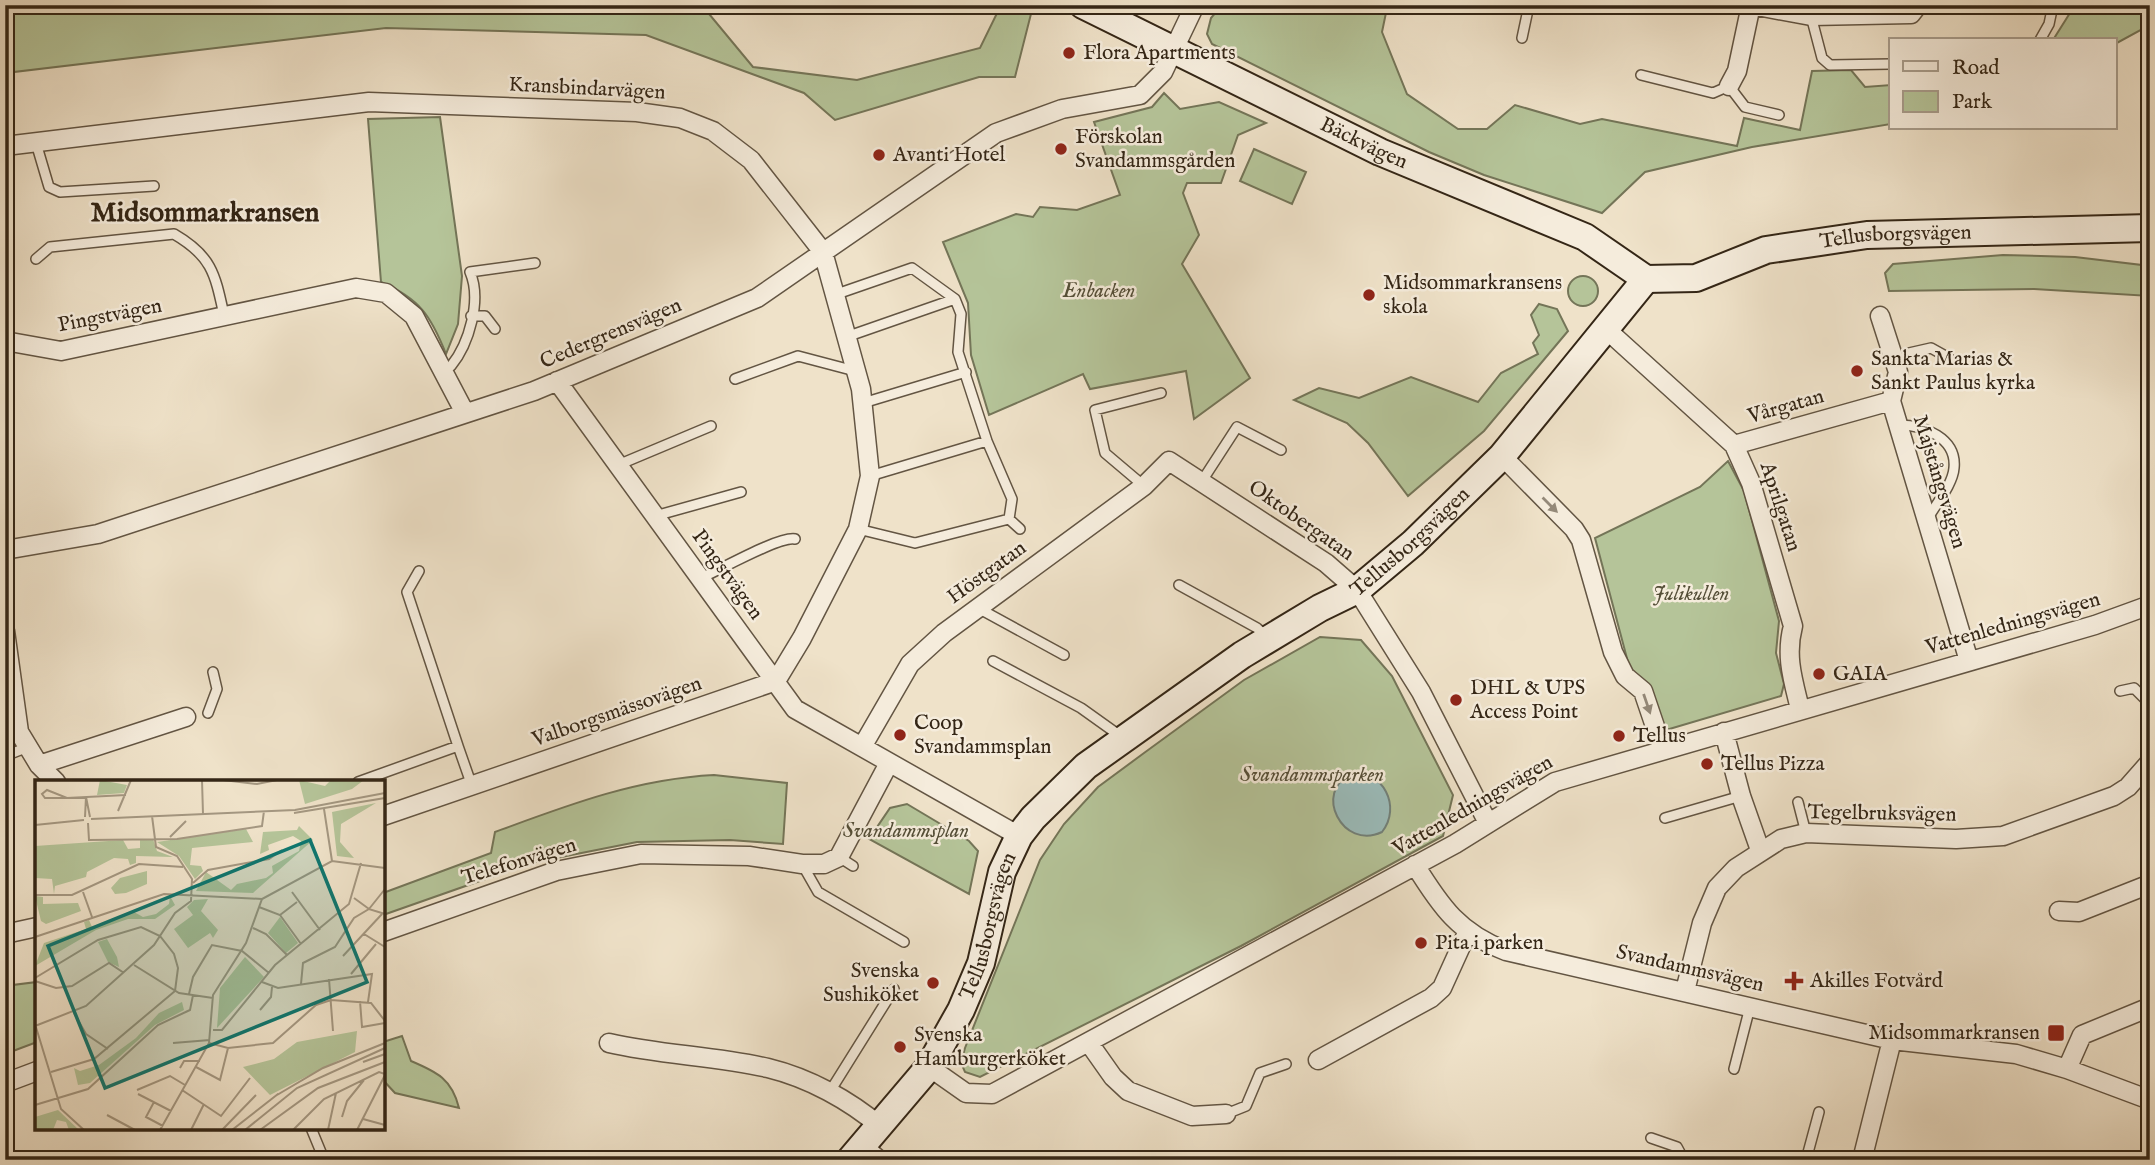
<svg xmlns="http://www.w3.org/2000/svg" width="2155" height="1165" font-family="'IM FELL English',serif">
	<rect width="100%" height="100%" fill="#efe2c9"/>
	<filter id="stains"><feTurbulence type="fractalNoise" baseFrequency=".00286" numOctaves="4"/><feColorMatrix values="0 0 0 0 .2 0 0 0 0 .09 0 0 0 0 .02 0 0 0 .5 -.17"/></filter>
	<radialGradient id="worn" r=".72"><stop offset=".6" stop-color="#630" stop-opacity="0"/><stop offset="1" stop-color="#630" stop-opacity=".3"/></radialGradient>
	<!-- green -->
	<path fill="#b5c499" stroke="#747558" stroke-width="2" d="M5,5H640L705,9L753,67L857,80L980,48L1001,5L1033,6L1015,77H979L835,120L804,93L646,35L386,28L5,73Z
		M1222,5H1383L1387,8L1382,32L1407,94L1458,129H1487L1515,105L1580,124L1602,119L1737,146L1744,118L1800,130L1812,71L1851,70L1865,87L1891,85V124L1752,147L1645,172L1602,213L1484,175L1429,152L1212,44L1207,34L1211,18Z
		M2075,5H2150V25L2115,44V40H2053Z
		M1164,93L1180,109L1219,102L1266,123L1238,135L1221,183H1187L1183,193L1199,235L1182,264L1250,378L1194,419L1186,371L1090,389L1083,374L989,415L971,355L968,303L943,242L1016,214L1033,217L1040,207L1077,210L1120,195L1094,122L1152,107Z
		M440,117L462,276L458,324L446,354C431,316 420,299 381,282L368,119Z
		M1254,149L1306,172L1292,204L1240,181Z
		M2003,255L2075,257L2150,266V296L2034,289L1889,291L1885,273L1893,264Z
		M1568 291a15 15 0 1 1 30 0a15 15 0 1 1-30 0Z
		M1539,304L1557,309L1568,331L1484,431L1408,496L1368,443L1347,423L1294,400L1319,388L1359,398L1411,377L1478,402L1501,373L1538,354L1533,343L1539,335L1531,315Z
		M1728,461L1744,491L1779,621L1776,653L1784,684L1781,696L1666,730L1649,689L1629,666L1595,538L1700,487Z
		M1320,637L1361,640L1392,676L1453,795L1443,836L1241,946L980,1077L965,1072L961,1063L965,1048L1040,860L1064,824L1098,787L1144,753L1244,680Z
		M714,775L787,783L783,844L730,840L637,842L531,863L383,915V893L491,853L495,832C568,805 636,779 714,775Z
		M907,804L969,841L978,851L969,894L869,839L890,808Z
		M37,982V1042L5,1054V986Z
		M402,1036L411,1061C437,1072 452,1079 459,1108L395,1093L383,1080V1042Z"/>
	<!-- water -->
	<path fill="#9bbdbc" stroke="#72817a" stroke-width="2" d="M1351,774C1383,769 1402,807 1382,832C1342,851 1313,791 1351,774Z"/>
	<g fill="none" stroke-linecap="round" stroke-linejoin="round">
		<defs>
			<path id="lane" d="M1811,16L1822,58L1830,65L1891,64
				M1522,38L1529,5
				M2040,40L2049,24L2053,5
				M1641,75L1713,93L1729,86L1745,107L1779,115
				M36,143L49,187L60,192L154,186
				M36,259L50,247L174,234C212,256 215,274 224,315
				M834,295L912,268L955,299L961,314L958,352L987,441L1012,499L1009,519L1020,529
				M471,316H485L495,329
				M846,337L955,299
				M1895,364L1909,353L1931,348L1949,358
				M451,366C469,344 482,300 470,272L535,263
				M735,379L798,356L855,371
				M863,403L966,372
				M1899,425C1924,425 1957,438 1954,468C1953,484 1936,504 1928,518
				M618,465L711,426
				M870,476L987,441
				M1202,481L1237,427L1281,450
				M1144,486L1105,453L1095,410L1161,393
				M655,516L741,492
				M858,529L915,543L1009,519
				M419,571L407,592L458,746
				M701,578C720,570 779,536 795,539
				M1179,585L1257,628L1268,638
				M978,608L1064,655
				M993,661L1081,708L1123,738
				M2120,691L2134,688L2150,704
				M208,713L217,689L213,672
				M5,756L28,747
				M358,782L458,746L472,786
				M1798,802L1806,833
				M1665,818L1741,796
				M839,857L853,866
				M802,864L818,892L904,942
				M1734,1069L1750,1007
				M829,1093L894,989
				M1226,1114L1246,1106L1260,1073L1286,1064
				M311,1128L323,1157L364,1160
				M1651,1138L1677,1147L1684,1160
				M1806,1160L1819,1112"/>
			<path id="street" d="M1752,5L1811,16L1911,14L1918,5
				M1729,86L1737,71L1751,5
				M5,146L369,102L637,112L680,118L713,131L751,160L823,252L861,389L870,476L858,529L802,638L776,681
				M1880,316L1898,372L1891,401L1969,661
				M1607,330L1734,445L1751,483L1793,626C1785,656 1793,680 1800,709
				M5,341L61,351L356,288L386,293L414,316L465,413
				M557,381L795,709L1019,836
				M1734,445L1891,401
				M1502,456L1574,529L1581,540L1613,652L1625,676L1643,691L1663,750
				M5,550L98,534L534,391L757,298L996,133L1062,109L1140,95L1163,72L1195,5
				M5,631L19,732L39,765L56,782
				M1724,732L1741,796L1760,850
				M862,747L910,664L944,633L1144,486L1169,461L1326,563L1357,590L1421,692L1488,823
				M39,765L186,717
				M383,816L776,681
				M1415,865C1441,907 1459,933 1506,951L1892,1040L2016,1054L2067,1069L2150,1100
				M2059,911L2079,912L2150,884
				M383,932L556,871L641,854L749,856L802,864H824L839,857L889,763
				M5,934L37,927
				M1685,991L1702,923L1717,888L1736,868L1781,839L1806,833L1956,839L2003,836L2114,796L2128,787L2150,762
				M609,1043C661,1055 716,1056 768,1068C809,1078 849,1100 881,1127
				M1089,1043L1113,1077L1128,1091L1192,1116L1226,1114
				M1318,1060L1431,998L1442,988L1467,933
				M929,1067L966,1093L992,1094L1455,844L1555,782L2095,625L2150,605
				M2067,1069L2082,1035L2150,1007
				M5,1083L37,1071
				M864,1147L879,1160
				M1862,1160L1892,1040"/>
			<g id="secondary">
				<path id="s1" d="M1083,5L1380,152L1585,237L1646,279"/>
				<path id="s2" d="M1646,279L1696,278L1766,250L1867,235L2150,228"/>
				<path id="s3" d="M850,1160L929,1067L961,1010L981,963L1002,872L1019,836L1033,818L1086,766L1242,655L1320,608L1357,590L1413,543L1502,456L1646,279"/>
			</g>
		</defs>
		<!-- lane casing -->
		<use href="#lane" stroke="#635543" stroke-width="12"/>
		<!-- street casing -->
		<use href="#street" stroke="#635543" stroke-width="21"/>
		<!-- secondary casing -->
		<use href="#secondary" stroke="#342616" stroke-width="30"/>
		<!-- lane -->
		<use href="#lane" stroke="#f5ecdc" stroke-width="9"/>
		<!-- street -->
		<use href="#street" stroke="#f5ecdc" stroke-width="18"/>
		<!-- secondary -->
		<use href="#secondary" stroke="#f5ecdc" stroke-width="26"/>
	</g>
	<!-- one-way arrows -->
	<defs><path id="oneway-solid" d="M-6-.8H1V-3.2L6.5 0L1 3.2V.8H-6Z" transform="scale(1.75)"/></defs>
	<g fill="#948979">
		<use href="#oneway-solid" transform="translate(1550 505) rotate(45)"/>
		<use href="#oneway-solid" transform="translate(1647 704) rotate(71)"/>
	</g>
	<!-- markers -->
	<g fill="#8f2418" stroke="#f5ecdc" stroke-width="2.5">
		<circle cx="1069" cy="53" r="7"/>
		<circle cx="1061" cy="149" r="7"/>
		<circle cx="879" cy="155" r="7"/>
		<circle cx="1369" cy="295" r="7"/>
		<circle cx="1857" cy="371" r="7"/>
		<circle cx="1819" cy="674" r="7"/>
		<circle cx="1456" cy="700" r="7"/>
		<circle cx="900" cy="735" r="7"/>
		<circle cx="1619" cy="736" r="7"/>
		<circle cx="1707" cy="764" r="7"/>
		<circle cx="1421" cy="943" r="7"/>
		<path d="M1790.5 970.5h7v7h7v7h-7v7h-7v-7h-7v-7h7z"/>
		<circle cx="933" cy="983" r="7"/>
		<rect x="2047" y="1024" width="18" height="18" rx="3.5"/>
		<circle cx="900" cy="1047" r="7"/>
	</g>
	<g text-anchor="middle" dominant-baseline="central" stroke-width="5" stroke-linejoin="round" paint-order="stroke">
		<!-- poi labels -->
		<g font-size="21" fill="#342616" stroke="#f5ecdc" text-anchor="start">
			<text x="1083" y="53">Flora Apartments</text>
			<text x="1075" y="137">Förskolan<tspan x="1075" dy="24">Svandammsgården</tspan></text>
			<text x="893" y="155">Avanti Hotel</text>
			<text x="1383" y="283">Midsommarkransens<tspan x="1383" dy="24">skola</tspan></text>
			<text x="1871" y="359">Sankta Marias &amp;<tspan x="1871" dy="24">Sankt Paulus kyrka</tspan></text>
			<text x="1833" y="674">GAIA</text>
			<text x="1470" y="688">DHL &amp; UPS<tspan x="1470" dy="24">Access Point</tspan></text>
			<text x="914" y="723">Coop<tspan x="914" dy="24">Svandammsplan</tspan></text>
			<text x="1633" y="736">Tellus</text>
			<text x="1721" y="764">Tellus Pizza</text>
			<text x="1435" y="943">Pita i parken</text>
			<text x="919" y="971" text-anchor="end">Svenska<tspan x="919" dy="24">Sushiköket</tspan></text>
			<text x="1810" y="981">Akilles Fotvård</text>
			<text x="2040" y="1033" text-anchor="end">Midsommarkransen</text>
			<text x="914" y="1035">Svenska<tspan x="914" dy="24">Hamburgerköket</tspan></text>
		</g>
		<!-- street labels -->
		<g font-size="21" fill="#342616" stroke="#f5ecdc">
			<text transform="translate(587 89) rotate(3)">Kransbindarvägen</text>
			<text stroke="none"><textPath href="#s1" startOffset="313">Bäckvägen</textPath></text>
			<text stroke="none"><textPath href="#s2" startOffset="256">Tellusborgsvägen</textPath></text>
			<text transform="translate(110 316) rotate(-11)">Pingstvägen</text>
			<text transform="translate(611 334) rotate(-23)">Cedergrensvägen</text>
			<text transform="translate(1786 407) rotate(-16)">Vårgatan</text>
			<text transform="translate(1939 482) rotate(73)">Majstångsvägen</text>
			<text transform="translate(1780 507) rotate(72)">Aprilgatan</text>
			<text transform="translate(1301 521) rotate(35)">Oktobergatan</text>
			<text stroke="none"><textPath href="#s3" startOffset="864">Tellusborgsvägen</textPath></text>
			<text transform="translate(987 573) rotate(-36)">Höstgatan</text>
			<text transform="translate(727 575) rotate(54)">Pingstvägen</text>
			<text transform="translate(2013 624) rotate(-16)">Vattenledningsvägen</text>
			<text transform="translate(617 712) rotate(-19)">Valborgsmässovägen</text>
			<text transform="translate(1473 806) rotate(-30)">Vattenledningsvägen</text>
			<text transform="translate(1882 814) rotate(1)">Tegelbruksvägen</text>
			<text transform="translate(519 862) rotate(-17)">Telefonvägen</text>
			<text stroke="none"><textPath href="#s3" startOffset="276">Tellusborgsvägen</textPath></text>
			<text transform="translate(1690 969) rotate(13)">Svandammsvägen</text>
		</g>
		<!-- park labels -->
		<g font-size="21" font-style="italic" fill="#544e37" stroke="#f5ecdc">
			<text x="1099" y="291">Enbacken</text>
			<text x="1691" y="594">Julikullen</text>
			<text x="1312" y="775">Svandammsparken</text>
			<text x="906" y="831">Svandammsplan</text>
		</g>
		<!-- district labels -->
		<g font-size="28" font-weight="bold" fill="#342616" stroke="#f5ecdc">
			<text x="205" y="213">Midsommarkransen</text>
		</g>
	</g>
	<!-- overview -->
	<g transform="translate(35 780)">
		<rect width="350" height="350" fill="#efe2c9"/>
		<path d="M65,0L92,5L89,13L62,15ZM264,0L290,6L296,0H329L317,9L270,24ZM341,23L306,44L305,62L319,78L302,76L297,32ZM264,46L278,60L218,113L161,111L171,92L196,110L202,104L231,98L238,93L237,86L264,71L266,61L258,56L233,65L234,70L225,74L228,52L262,50ZM211,49L218,62L157,68L155,85L166,86L168,91L160,99L144,76L122,62ZM105,59H118L122,71L138,77L101,76V83L95,85L93,79L79,78L52,92L51,97L20,106L19,114L17,99L0,98V66L88,60L93,69L105,68ZM112,91V104L91,113L80,114L76,108L85,98ZM0,116L8,117V124L43,123L46,131L11,144L6,141ZM135,116L140,125L120,139H93L61,150L0,186L9,163L51,149L49,142L54,140L57,147L99,132L108,137L121,134L134,124ZM173,119L166,131L183,150L178,158L175,153L153,168L139,149L158,135L152,127L159,120ZM245,137L263,163L251,173L233,153ZM72,159L82,177L84,187L73,182L63,162ZM210,177L229,197L182,248L185,208ZM147,222L149,230L120,245L55,303L43,305L39,288L45,291L64,285L101,258L124,233ZM322,251L320,272L235,315L208,287L239,279L262,262ZM23,330L44,350H34L31,342L22,340L18,350H0V337Z" fill="#b5c499"/>
		<path fill="none" stroke="#a49781" stroke-width="2" d="M167,0L168,34M188,0L222,4L242,0M32,18H10L7,14L12,10L32,18L91,15M289,29L297,81M83,31L96,0M259,33L350,18M50,37L51,17L55,37M56,39L260,30L350,13M53,43L54,60L142,59L227,46L229,31M0,45L49,40M135,57L151,41M158,103L173,90L234,79L247,70M48,112L57,137M257,112L285,150M0,115H37L104,84L148,87M319,118L334,129L350,109M224,127L245,135L266,164M245,135L262,122M218,148L231,154L252,175M329,154L350,167M0,157L129,114L227,119M308,176L347,134M99,185L144,213L178,218M316,194L341,164M0,198L63,160L106,147L125,156L139,174L143,188L140,211M294,199L298,251M0,201L21,208L37,206L74,183L89,193M227,202L243,208L337,194L333,222M266,204L268,183L300,167L319,138L334,129L350,134M154,214L158,197L177,165L207,171L234,193M325,221L327,247L350,243M225,230L236,217L237,207M39,233L51,254L73,269M0,244L26,329L49,350M0,246L51,226L119,165L140,133L156,121L157,99L142,76L121,67L117,36M178,250H187L240,185L314,124L326,83M138,263L175,260M174,263L193,268L238,263L281,225L296,220L336,223L350,241M328,282L350,274M161,287L185,300L193,268M145,288L149,281H165M16,292L59,279L140,211M102,310L135,296L150,305M147,310L186,336L215,298M103,314L136,331M242,315L288,288L350,263M119,322L111,337L128,346M0,325L53,309L123,245L155,230L158,215M72,335L100,350M307,337L312,321L329,300M328,339L350,345M125,350L174,263L178,215L211,163L227,119L297,81L350,88M156,350L169,324M187,350L221,315M197,350L243,314M210,350L262,308L350,268M225,350L283,308L350,282M258,350L289,319L344,292L350,294M293,350L301,313M322,350L350,295"/>
		<path fill="#0f766e" fill-opacity="0.15" stroke="#0f766e" stroke-width="3.5" d="M275,60L332,202L70,308L13,166Z"/>
		<rect width="350" height="350" fill="none" stroke="#342616" stroke-width="3.5"/>
	</g>
	<!-- margin -->
	<rect width="2155" height="1165" fill="none" stroke="#efe2c9" stroke-width="28"/>
	<rect x="7" y="7" width="2141" height="1151" fill="none" stroke="#342616" stroke-width="3.5"/>
	<rect x="14" y="14" width="2127" height="1137" fill="none" stroke="#342616" stroke-width="2"/>
	<!-- legend -->
	<rect x="1889" y="38" width="228" height="91" fill="#f5ecdc" stroke="#a89d8d" stroke-width="2"/>
	<rect x="1903" y="61" width="35" height="10" fill="#f5ecdc" stroke="#a89d8d" stroke-width="2"/>
	<text x="1952" y="74" font-size="21" fill="#342616">Road</text>
	<rect x="1903" y="91" width="35" height="21" fill="#b5c499" stroke="#a89d8d" stroke-width="2"/>
	<text x="1952" y="108" font-size="21" fill="#342616">Park</text>
	<rect width="100%" height="100%" filter="url(#stains)"/>
	<rect width="100%" height="100%" fill="url(#worn)"/>
</svg>
